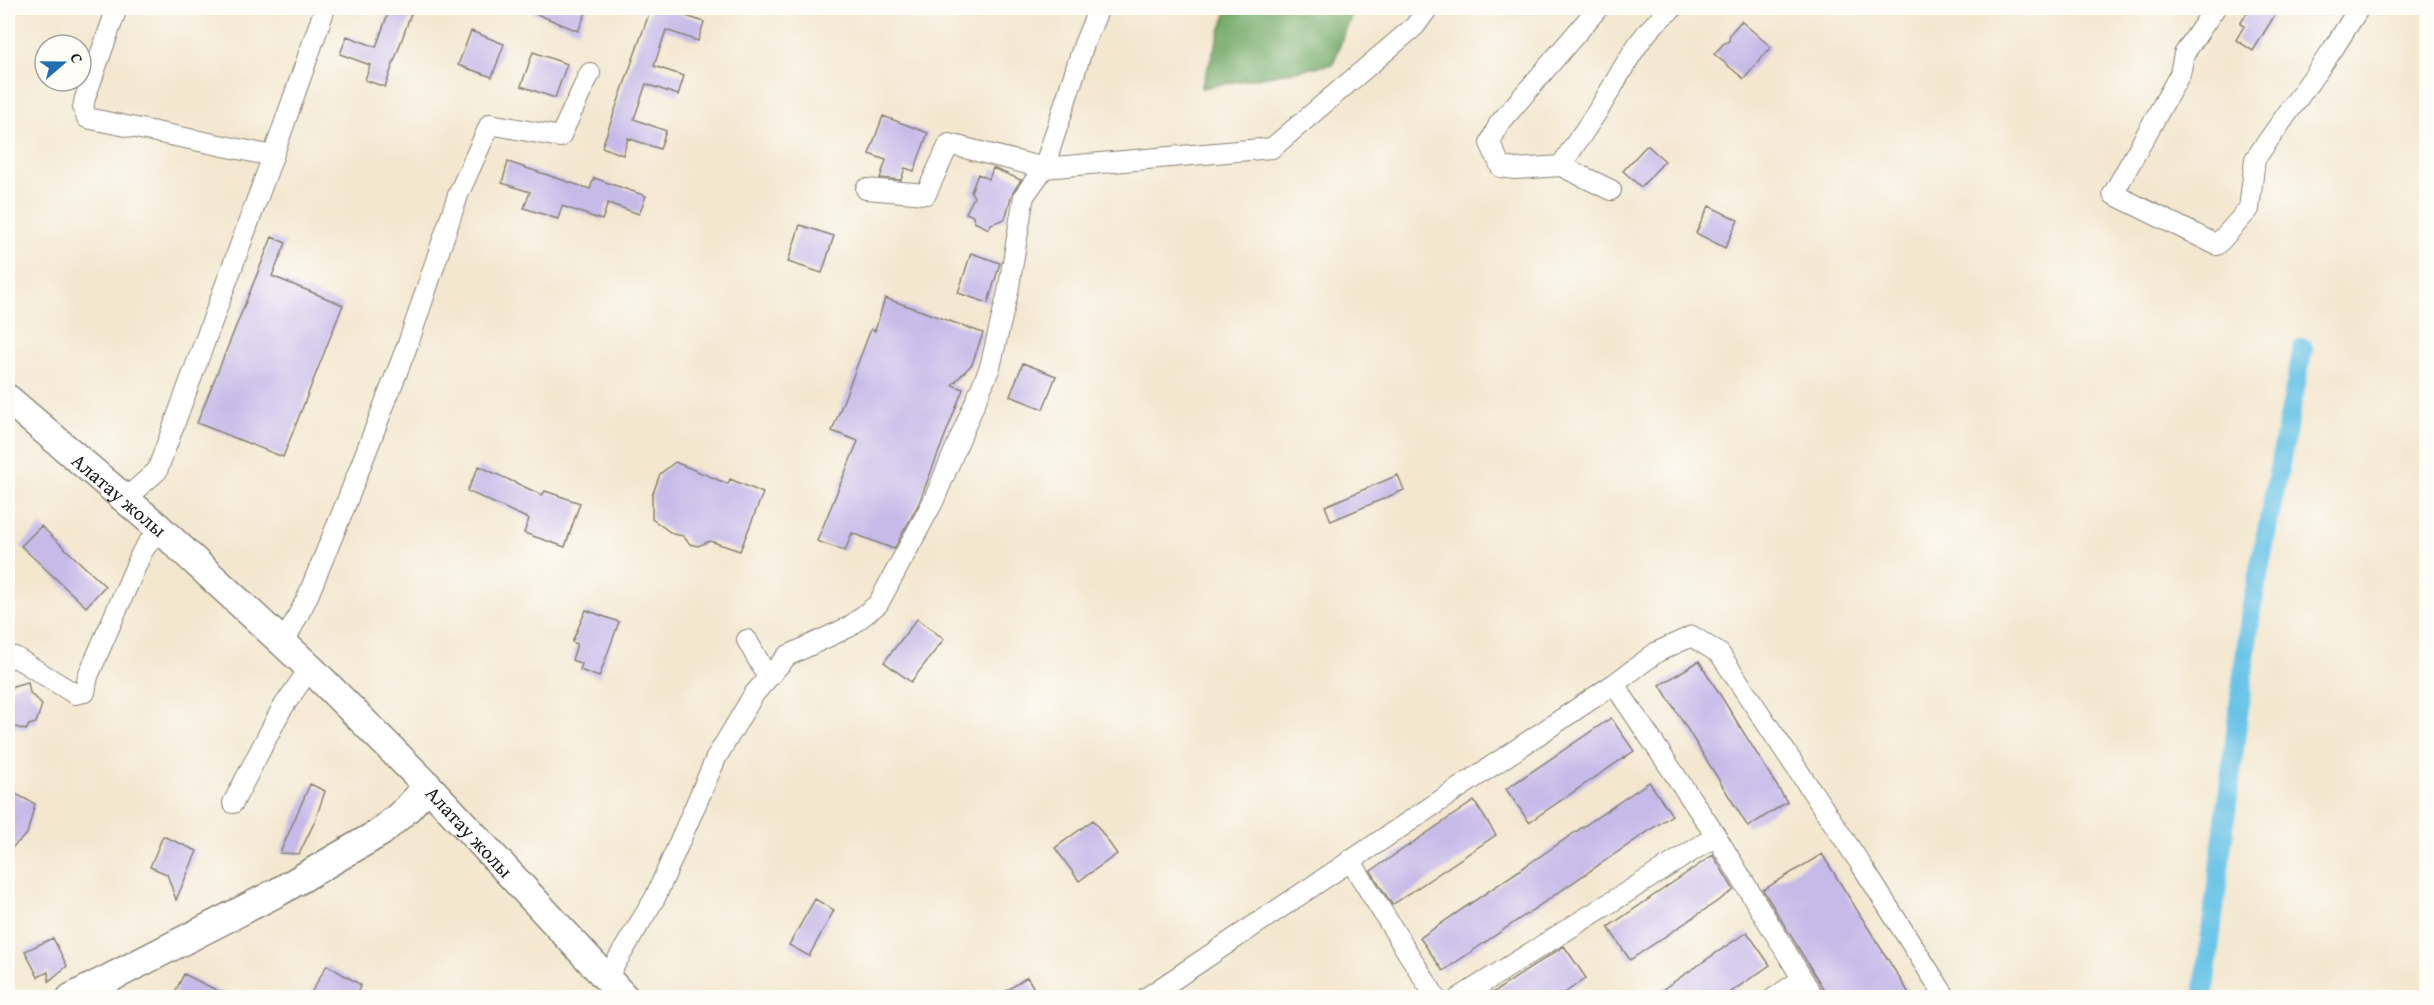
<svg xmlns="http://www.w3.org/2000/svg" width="2434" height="1005" font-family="'Gentium Book Plus',serif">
	<rect width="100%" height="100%" fill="#fdfcf7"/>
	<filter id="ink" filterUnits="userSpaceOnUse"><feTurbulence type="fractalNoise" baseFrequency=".0167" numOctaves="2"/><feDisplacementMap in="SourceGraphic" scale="12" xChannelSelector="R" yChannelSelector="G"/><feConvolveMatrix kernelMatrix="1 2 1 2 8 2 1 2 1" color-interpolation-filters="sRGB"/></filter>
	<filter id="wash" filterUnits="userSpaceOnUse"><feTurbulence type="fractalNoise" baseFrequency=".008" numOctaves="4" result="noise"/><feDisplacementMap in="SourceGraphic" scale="24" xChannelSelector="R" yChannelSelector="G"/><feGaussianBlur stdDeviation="1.35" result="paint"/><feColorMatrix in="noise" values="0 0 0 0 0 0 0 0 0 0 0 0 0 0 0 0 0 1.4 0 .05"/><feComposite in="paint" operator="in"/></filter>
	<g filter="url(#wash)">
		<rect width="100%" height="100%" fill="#f3e7cf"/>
		<!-- forest -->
		<path fill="#72a966" stroke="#476241" stroke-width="1.5" d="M1228,8H1354L1333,64L1201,88Z"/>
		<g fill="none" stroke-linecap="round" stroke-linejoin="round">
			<!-- canal -->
			<path stroke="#68c3e6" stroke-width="20" d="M2203,998L2251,610L2303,348"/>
		</g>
		<g id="blocks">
			<!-- building -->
			<path fill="#c6bae8" d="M390,8H413L385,87L365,80L370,65L340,54L347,36L376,47Z
				M522,8H588L578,31Z
				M651,8H662L704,22L698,41L666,30L654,66L684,76L678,95L646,84L634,119L666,131L660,149L628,138L623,155L602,147Z
				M2250,8H2267L2276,13L2253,51L2236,40L2244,26L2240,24Z
				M1741,21L1771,47L1744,79L1714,54L1723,44L1729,41L1730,34Z
				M471,31L504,44L492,77L458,65Z
				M533,52L567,64L555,98L521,86Z
				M883,116L928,133L914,171L905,168L901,180L880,178L886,160L869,154Z
				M1647,145L1665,161L1641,187L1623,171Z
				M508,162L590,189L594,178L646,196L639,214L608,203L602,220L562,206L558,219L524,208L530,192L502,183Z
				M993,168L1021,180L1012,194L1005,219L991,224L989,229L974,222L973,216L966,213L974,197L971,192L978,174L989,179Z
				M1709,206L1738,220L1725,248L1696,233Z
				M800,225L834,236L822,273L788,262Z
				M272,237L286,243L272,276L343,305L283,457L197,423Z
				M971,253L1000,263L988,303L958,293Z
				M885,298L983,333L972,364L952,385L963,389L919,503L894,549L852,533L845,551L817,541L858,441L832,431L871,329L875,331Z
				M1023,363L1056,376L1043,409L1010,396Z
				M675,462L728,484L730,479L763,493L740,551L710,541L698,546L690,544L683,536L673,534L652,519V496L660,474Z
				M479,466L542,495L545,491L580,503L565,547L524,533L529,519L467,491Z
				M1398,475L1404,490L1331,521L1325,506Z
				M41,526L105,586L86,607L21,546Z
				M586,610L619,622L599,677L580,670L582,664L572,660L577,644L572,642Z
				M917,619L944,639L911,682L884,662Z
				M1699,661L1787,802L1748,827L1660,685Z
				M28,682L30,693L42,705L36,723L29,725L26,730L8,725V697L13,686Z
				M1611,718L1634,751L1529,822L1506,789Z
				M1649,782L1672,815L1443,971L1420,938Z
				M310,784L325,791L315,821L299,854L280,853Z
				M8,790L35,804L27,834L8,851Z
				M1474,801L1496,835L1392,905L1371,871Z
				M1093,820L1117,854L1079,881L1055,848Z
				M163,836L197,851L176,900L167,874L150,867Z
				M1822,854L1912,998H1829L1763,890Z
				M1713,855L1734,890L1630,960L1608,927Z
				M815,899L834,910L809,956L789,945Z
				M1747,932L1770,965L1722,998H1650Z
				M53,938L67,966L49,981L48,972L38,977L25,951Z
				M1564,946L1586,978L1557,998H1485Z
				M327,965L361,985L354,998H308Z
				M184,974L232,998H172Z
				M1027,977L1040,998H996Z"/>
		</g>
	</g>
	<g filter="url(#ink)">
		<use href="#blocks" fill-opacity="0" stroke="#888276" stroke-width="1.5"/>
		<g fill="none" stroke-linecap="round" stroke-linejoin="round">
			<defs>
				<path id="minor" d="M117,8L85,98L83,108L87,118L273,156
					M1598,8L1499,124L1490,143L1501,167L1515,169L1561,166C1574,145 1589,125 1602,104C1623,70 1640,31 1673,8
					M2215,8L2184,54L2180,74L2113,194L2217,245L2249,209L2255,159L2333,49L2359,8
					M1561,166L1611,190
					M866,189L926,194L949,144L1044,168L1084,44L1099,8
					M125,499L157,471L273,156L325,8
					M747,640L768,678
					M284,643L307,598L347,501L409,341L458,195L490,124L560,137L590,73
					M8,659L15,657L75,694L85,692L88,676L142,552L159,528
					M1614,684L1716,836L1814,998
					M233,803L281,710L310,668
					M1350,860L1436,998
					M607,977L655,898L716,758L754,694L787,656L849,627L878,604L933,502L990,367L1008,292L1024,196L1044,168L1272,148L1415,26L1428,8
					M1146,998L1614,684L1657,652L1692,636L1720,654L1862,866L1946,998
					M1459,998L1716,836
					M1774,998L1802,979"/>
				<g id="secondary">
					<path id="s1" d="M8,399L159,528L310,668L428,786L625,998"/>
					<path d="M71,998L278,892L381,832L407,809L428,786"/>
				</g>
			</defs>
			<!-- minor casing -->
			<use href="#minor" stroke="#888276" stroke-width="22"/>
			<!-- secondary casing -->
			<use href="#secondary" stroke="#888276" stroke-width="31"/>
			<!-- minor -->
			<use href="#minor" stroke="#fff" stroke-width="20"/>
			<!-- secondary -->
			<use href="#secondary" stroke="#fff" stroke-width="28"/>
		</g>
	</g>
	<g text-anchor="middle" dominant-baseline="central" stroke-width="4.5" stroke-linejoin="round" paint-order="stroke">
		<!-- street labels -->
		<g font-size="20" fill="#1c1c1c" stroke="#fdfcf7">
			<text stroke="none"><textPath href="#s1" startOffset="147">Алатау жолы</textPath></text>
			<text stroke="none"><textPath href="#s1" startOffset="633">Алатау жолы</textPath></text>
		</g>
	</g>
	<!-- margin -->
	<rect width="2434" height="1005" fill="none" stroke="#fdfcf7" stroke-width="30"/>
	<!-- north arrow -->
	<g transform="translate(63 63) rotate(70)"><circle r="28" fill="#fdfcf7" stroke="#a3a29f" stroke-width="1.5"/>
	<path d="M0-4.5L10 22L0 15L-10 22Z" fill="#1f6fb2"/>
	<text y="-9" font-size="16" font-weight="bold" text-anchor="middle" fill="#1c1c1c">С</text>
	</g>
</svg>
